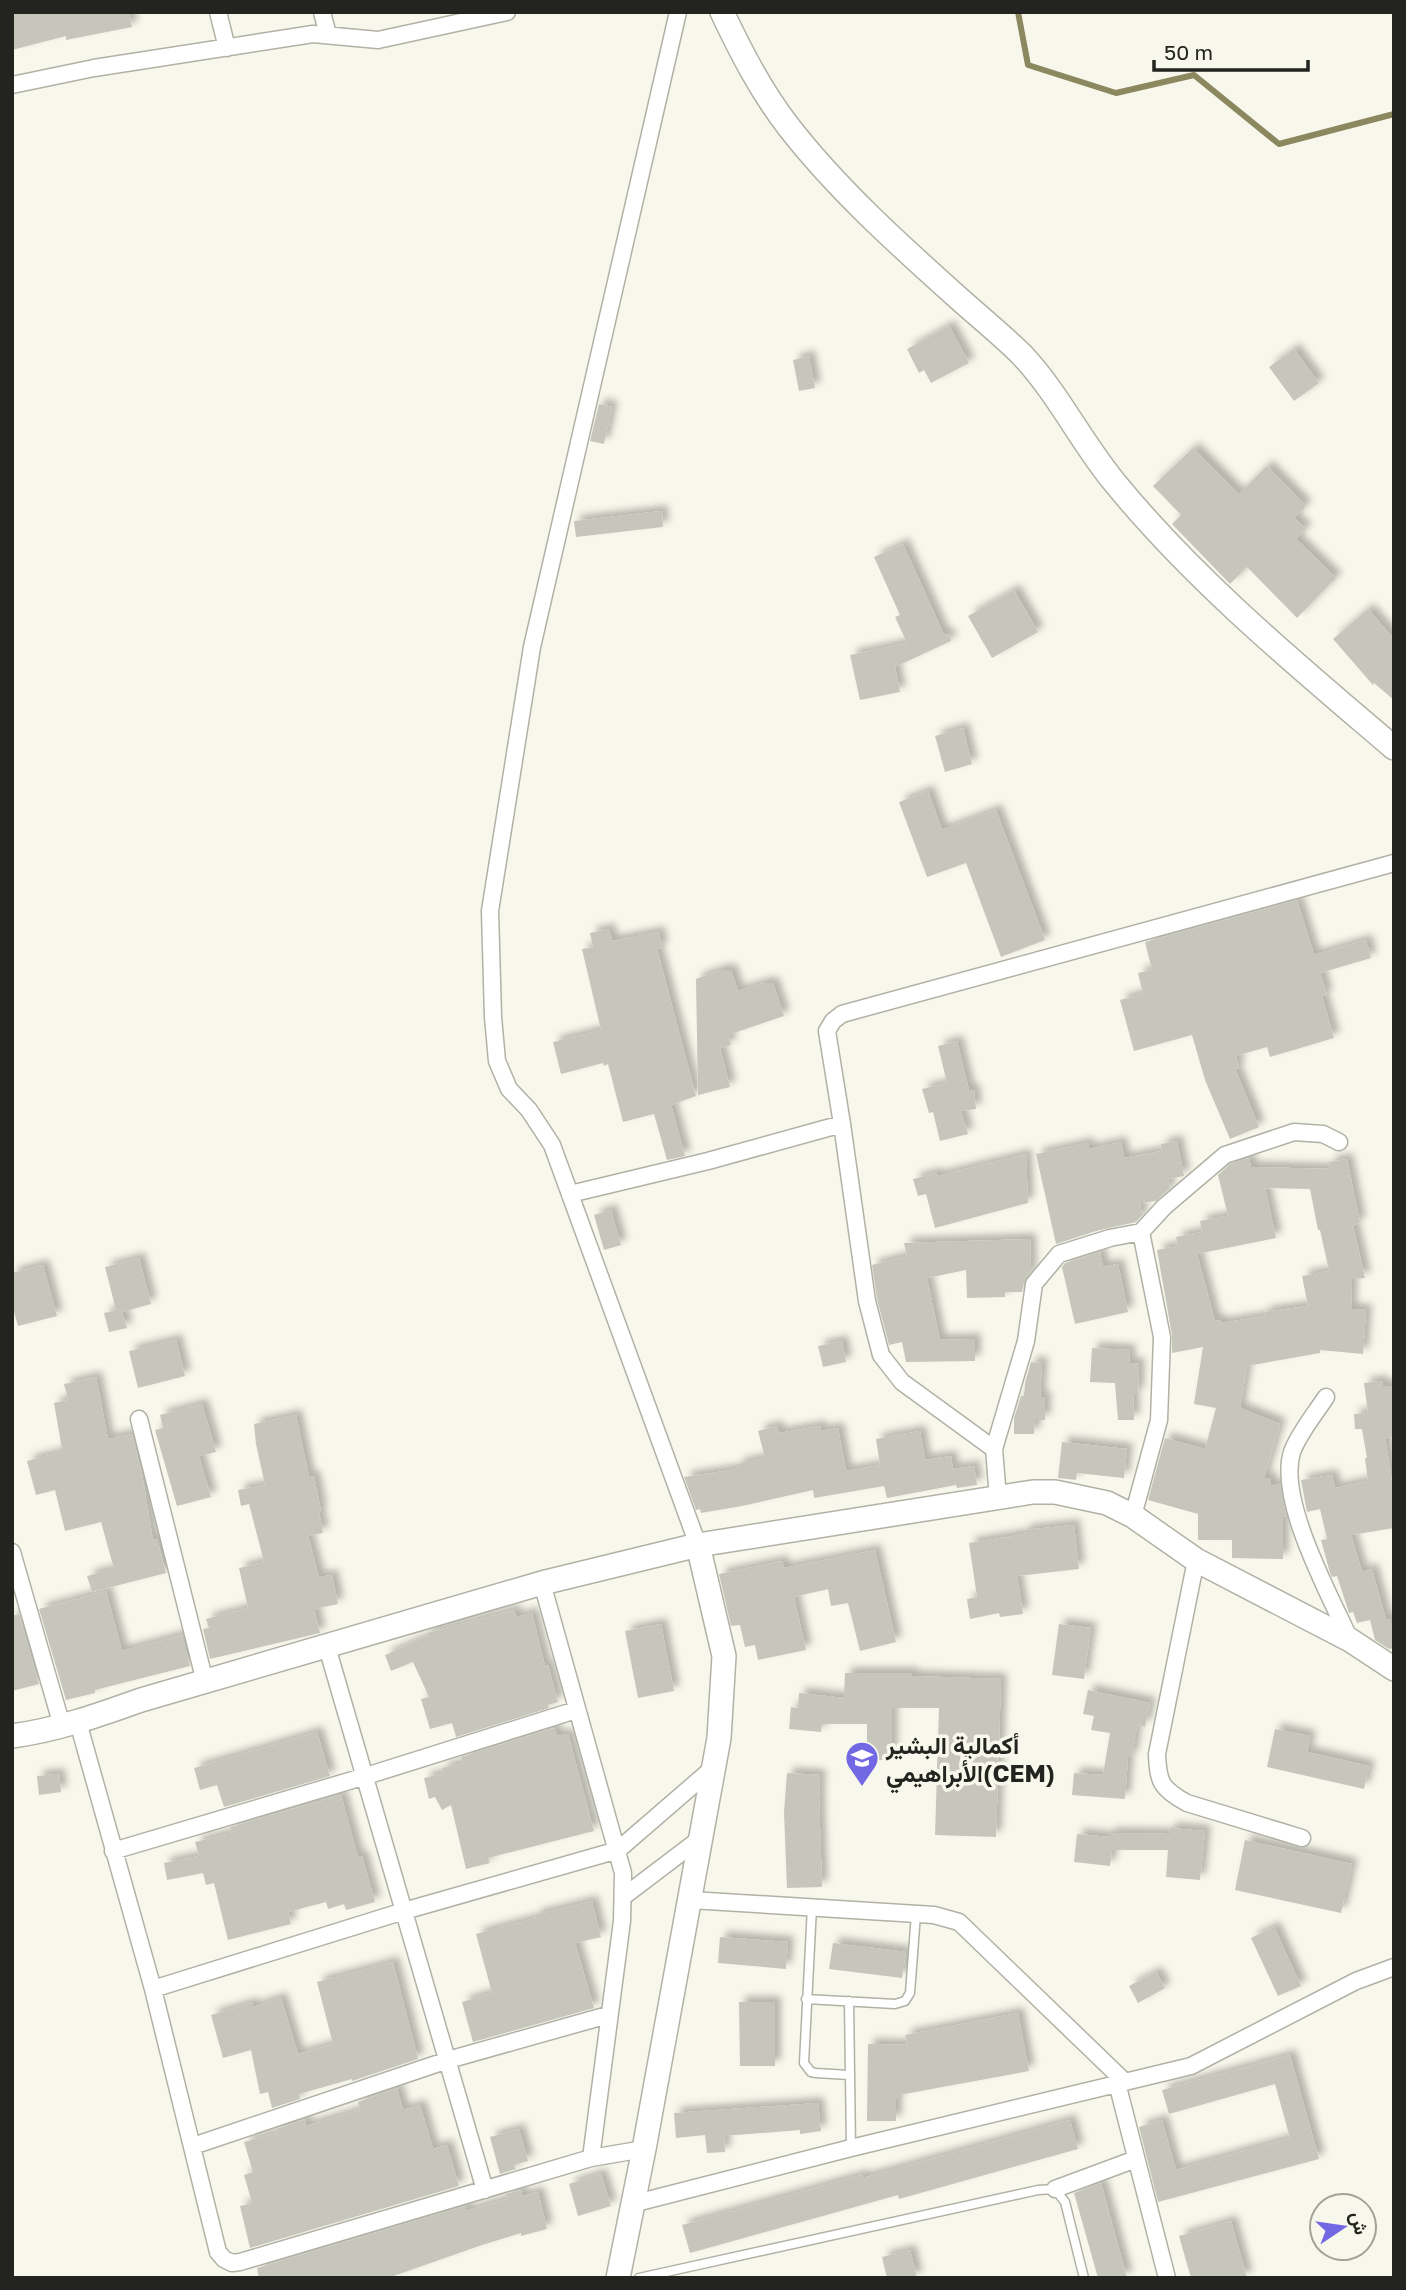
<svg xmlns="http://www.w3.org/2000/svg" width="1406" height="2290" font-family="'Golos Text',Vazirmatn,sans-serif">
	<defs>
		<filter id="shadow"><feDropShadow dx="6" dy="-6" stdDeviation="3.5" flood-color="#0004"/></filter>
	</defs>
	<rect width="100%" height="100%" fill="#f7f7eb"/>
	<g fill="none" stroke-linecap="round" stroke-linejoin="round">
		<!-- stream -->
		<path stroke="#8b875f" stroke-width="6" d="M1018,12L1028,65L1116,93L1194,75L1279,144L1394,114"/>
	</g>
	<!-- building -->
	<path fill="#c7c6bc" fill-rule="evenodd" filter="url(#shadow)" d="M12,12H129L132,27L66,40V36L12,50Z
		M949,326L969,363L931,383L924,370L919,373L907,349Z
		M1294,349L1319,383L1294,401L1269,367Z
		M809,356L815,388L799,391L793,360Z
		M599,404L612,407L604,444L590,441Z
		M1193,448L1239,494L1267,466L1306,506L1294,518L1306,529L1296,539L1336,578L1297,618L1247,567L1230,584L1172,524L1181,515L1153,486Z
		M662,511L663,527L576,537L574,521Z
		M903,544L944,635L949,634L951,641L895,667L900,692L860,700L850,655L907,643L895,617L900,615L874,557Z
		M1014,590L1038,632L992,658L968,616Z
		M1368,609L1394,639V700L1374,683L1373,685L1333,639Z
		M963,728L972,764L945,772L935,736Z
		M928,791L942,830L996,810L1045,940L1001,957L966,863L927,877L899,802Z
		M1297,900L1314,955L1366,940L1371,958L1320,973L1327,995L1322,996L1334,1038L1270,1057L1267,1047L1236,1056L1239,1068L1235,1069L1259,1127L1230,1139L1205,1080L1192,1035L1134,1051L1120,1000L1143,994L1138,973L1152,970L1145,942Z
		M609,929L612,941L659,932L662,948L657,949L696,1096L671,1105L685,1156L667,1160L654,1114L623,1122L608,1064L604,1066L603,1063L561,1074L553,1042L601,1030L582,949L593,947L590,933Z
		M721,970H731L738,991L764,983H773L784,1016L728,1035L731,1045L720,1048L730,1087L698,1095L696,979Z
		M957,1041L969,1090H974L976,1109L961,1111L968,1134L940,1141L933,1112L929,1113L922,1089L947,1083L938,1046Z
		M1177,1141L1184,1176L1168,1179L1170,1188L1156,1201L1140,1203L1142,1215L1136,1222L1096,1231L1056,1244L1036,1154L1088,1143L1089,1149L1121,1142L1124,1158L1162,1151L1161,1144Z
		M1026,1154L1028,1203L935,1228L926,1194L918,1196L913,1179L936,1173L937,1176Z
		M1249,1158L1251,1167L1330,1169L1329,1162L1347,1159L1360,1223L1353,1225L1365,1278L1352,1279L1351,1309L1366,1310L1363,1354L1320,1350V1353L1247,1366L1240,1408L1280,1424L1264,1478H1271V1486L1280,1484L1286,1516L1283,1517V1559L1232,1558V1540H1198V1514L1148,1500L1165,1438L1205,1449L1216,1408L1194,1404L1203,1347L1172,1353V1335L1157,1250L1178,1246L1176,1237L1202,1232L1200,1221L1228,1216L1218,1175L1230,1164ZM1265,1188L1310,1189L1318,1230H1320L1329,1271L1302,1276L1308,1306L1264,1312L1265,1316L1221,1323L1220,1320L1215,1321L1197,1254L1276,1238Z
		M611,1210L621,1245L604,1250L594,1215Z
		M1030,1239L1031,1271L1024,1282L1022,1292H1005V1297L967,1298L966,1270L927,1278L940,1340L975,1339V1361L906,1362L902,1342L889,1345L877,1299L872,1265L907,1256L904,1243Z
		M1100,1252L1103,1267L1118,1264L1128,1312L1075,1324L1062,1267L1065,1263Z
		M139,1258L151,1304L122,1312L127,1328L109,1332L104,1313L116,1310L105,1267Z
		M43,1265L57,1316L18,1326L12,1305V1273Z
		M176,1340L185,1376L138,1388L129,1351Z
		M842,1341L846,1362L823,1367L818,1346Z
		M1092,1348L1130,1350L1129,1363L1139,1364L1138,1394H1133L1134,1420H1118L1115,1383L1090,1382Z
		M1031,1362L1042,1363L1040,1397H1045V1420H1035L1034,1434H1014V1418L1021,1396H1024L1025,1383Z
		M96,1377L108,1439L132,1434L142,1474L153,1540L157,1539L166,1573L92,1592L87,1576L114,1569L101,1522L65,1531L55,1490L36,1495L27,1461L58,1453L57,1450L62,1449L54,1403L68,1400L64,1384Z
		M1382,1381L1383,1386H1394V1437L1385,1438L1394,1493V1528L1351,1535L1362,1572L1372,1569L1386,1620L1390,1619L1394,1634V1648L1389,1649L1375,1640L1370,1620L1357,1623L1353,1612L1349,1613L1337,1576L1332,1577L1330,1573L1321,1540L1327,1539L1320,1509L1307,1512L1301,1480L1332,1475L1335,1488L1368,1481L1365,1458H1367L1362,1429H1355L1354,1414L1368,1413L1364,1383Z
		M202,1404L216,1452L199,1456L211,1497L177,1506L155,1430L163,1428L160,1415Z
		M296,1415L309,1477L314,1476L321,1511L319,1512L323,1533L308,1536L319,1577L332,1575L338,1604L314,1609L320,1633L210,1659L203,1629L209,1628L206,1619L248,1608L239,1568L264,1562L249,1504L241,1506L238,1490L265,1485L256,1444L254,1424Z
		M777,1426L779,1433L820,1426L821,1431L838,1428L846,1471L880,1465L876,1439L920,1431L925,1460L951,1456L953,1469L974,1466L977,1485L957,1488L956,1485L887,1498L884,1486L814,1498L813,1490L742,1506L701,1513L700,1509L696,1510L684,1477L738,1469L737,1464L765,1458L758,1431Z
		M1062,1442L1127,1449L1124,1478L1077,1473L1076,1480L1058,1478Z
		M1074,1525L1079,1569L1017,1576L1023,1614L1000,1617L999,1613L970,1619L967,1599L977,1597L969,1543L1025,1534L1024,1530Z
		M875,1550L896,1642L860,1651L848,1603L831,1606L828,1589L794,1597L806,1650L758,1660L755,1645L745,1647L740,1625L731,1626L719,1574L782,1561L784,1568Z
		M106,1591L122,1651L182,1635L190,1666L95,1690V1693L66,1700L39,1609Z
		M514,1610L516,1617L532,1613L545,1666L548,1665L558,1702L548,1705L549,1708L456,1737L452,1723L430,1729L421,1699L429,1697L413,1662L391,1671L385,1655L428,1636L427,1633Z
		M19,1614L39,1684L12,1691V1616Z
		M661,1624L674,1691L638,1698L625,1631Z
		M1059,1624L1091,1628L1084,1679L1052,1675Z
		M845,1673H912V1676L1001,1679L996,1837L935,1835L939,1708H892V1760H867V1724H822L821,1732L789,1729L791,1707L798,1708L799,1693L844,1698Z
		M1088,1690L1150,1703L1145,1727L1137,1725L1132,1757H1128L1125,1799L1072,1795L1074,1773L1103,1775L1110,1733L1091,1730L1094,1716L1083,1714Z
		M554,1728L557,1736L568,1734L594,1831L488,1858L490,1863L466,1869L451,1805L442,1810L435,1797L429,1799L424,1778L444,1773L442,1768L463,1763L461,1757Z
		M1275,1729L1310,1736L1307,1752L1369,1766L1364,1789L1267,1767Z
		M317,1732L330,1776L224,1807L217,1785L200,1790L194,1768Z
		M787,1773L820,1775L819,1798L822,1887L787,1888L784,1812Z
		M59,1774L61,1792L39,1795L37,1776Z
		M341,1795L358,1857L362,1856L375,1902L346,1910L344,1904L328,1909L326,1902L288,1912L291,1924L228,1940L214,1883L206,1885L203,1873L167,1880L164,1863L199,1856L195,1842L232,1833L230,1827Z
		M1170,1828L1205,1831L1200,1880L1166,1877L1168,1850H1112L1110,1866L1074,1862L1077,1834L1109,1837V1833L1169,1834Z
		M1245,1840L1352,1864L1341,1913L1235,1890Z
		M592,1901L601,1937L575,1943L594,2008L473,2042L462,2002L492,1993L476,1934L536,1918L535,1915Z
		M1274,1927L1301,1986L1278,1996L1251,1938Z
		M720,1937L788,1942L786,1969L718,1963Z
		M833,1943L906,1952L902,1978L829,1969Z
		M393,1962L418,2059L352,2081V2079L299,2094L300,2099L272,2108L268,2092L260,2094L251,2050L223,2058L211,2015L252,2003L253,2007L281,1998L298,2054L333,2044L317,1982Z
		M1156,1972L1165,1988L1138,2003L1129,1986Z
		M739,2002H775V2066H740Z
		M1018,2013L1029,2071L899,2095V2099H896V2121H867L868,2044L907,2045L905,2035Z
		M1290,2055L1319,2159L1158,2202L1139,2127L1162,2120L1176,2170L1290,2138L1275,2084L1169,2114L1162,2090Z
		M397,2088L403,2110L420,2105L433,2149L447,2145L459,2186L250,2248L240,2206L252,2203L244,2175L253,2172L244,2142L277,2133L276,2129L305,2119L306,2126L360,2110L358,2102Z
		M818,2103L821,2131L800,2134V2130L724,2136L725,2152L707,2153L705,2135L676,2138L674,2113Z
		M1070,2120L1078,2149L899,2199L898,2195L690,2253L682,2225L862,2175L863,2178Z
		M519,2129L528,2161L514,2165L516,2169L500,2174L490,2137Z
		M601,2174L611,2206L578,2216L569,2184Z
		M1101,2183L1127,2278H1098L1074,2193Z
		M521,2190L522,2196L538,2192L547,2229L521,2236V2233L479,2246L388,2278H259L257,2268L465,2206L466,2211L507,2199L506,2194Z
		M1231,2221L1247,2278H1191L1179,2236Z
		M910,2250L917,2278H887L882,2257Z"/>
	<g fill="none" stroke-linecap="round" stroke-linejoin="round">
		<defs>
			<path id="lane" d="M812,1907L804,2063L811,2072L816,2073L849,2075
				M806,1999L895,2004L905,2001L910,1993L916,1914
				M849,2001L851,2148
				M639,2278L1038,2190L1055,2189L1065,2202L1084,2278"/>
			<path id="street" d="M218,12L227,48
				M322,12L328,35
				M678,12L532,647L490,911L493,1017L497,1061L509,1089L529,1110L552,1145L698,1545
				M12,85L94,68L313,34L378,40L507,12
				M842,1124L867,1301L881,1355L902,1382L994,1449
				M570,1194L708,1161L842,1124L827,1031L833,1021L842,1014L1394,863
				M1326,1397C1315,1414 1299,1433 1292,1452C1277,1500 1330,1595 1350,1640
				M139,1419L205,1682
				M998,1498L994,1449L1026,1341L1034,1284L1059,1254L1110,1238L1141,1232
				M1133,1516L1159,1420L1162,1337L1141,1232L1164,1207L1225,1155L1294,1132L1323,1134L1339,1142
				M12,1552L62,1726
				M1196,1560L1157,1754C1158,1782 1161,1789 1187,1803L1302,1838
				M542,1583L623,1873L622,1921L591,2158
				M327,1647L485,2190
				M78,1722L153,1989L218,2252L224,2259L232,2263L240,2262L591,2158L644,2149
				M113,1851L366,1776L576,1710
				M623,1897L702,1837
				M691,1900L934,1915L959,1922L1124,2081
				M153,1989L404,1911L618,1850L714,1767
				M1117,2083L1167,2278
				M193,2146L448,2060L608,2015
				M1055,2189L1136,2159
				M632,2204L851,2148L1191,2066L1356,1981L1394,1967"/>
			<path id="secondary" d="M722,12C741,52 761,91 788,126C836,188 897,243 955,295C977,315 1001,334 1022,355C1058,393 1081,442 1115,483C1196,582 1297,665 1394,748
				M12,1736C57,1730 99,1715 141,1700L542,1583L698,1545L1033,1492H1055L1107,1503L1133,1516L1196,1560L1350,1640L1394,1669
				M618,2278L644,2149L719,1738L724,1656L698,1545"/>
		</defs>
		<!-- lane casing -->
		<use href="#lane" stroke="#b2b1a6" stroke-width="11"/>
		<!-- street casing -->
		<use href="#street" stroke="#b2b1a6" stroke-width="19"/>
		<!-- secondary casing -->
		<use href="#secondary" stroke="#b2b1a6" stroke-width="26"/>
		<!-- lane -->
		<use href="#lane" stroke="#fff" stroke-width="8"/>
		<!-- street -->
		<use href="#street" stroke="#fff" stroke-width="16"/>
		<!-- secondary -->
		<use href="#secondary" stroke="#fff" stroke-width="23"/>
	</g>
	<!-- icons -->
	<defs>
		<symbol id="university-pin" viewBox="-11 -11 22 30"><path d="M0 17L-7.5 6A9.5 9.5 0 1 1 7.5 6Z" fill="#7268e3" stroke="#f7f7eb"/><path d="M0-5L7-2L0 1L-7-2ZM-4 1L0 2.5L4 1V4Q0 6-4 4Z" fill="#fff"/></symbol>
	</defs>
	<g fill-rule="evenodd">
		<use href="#university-pin" x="843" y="1739" width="38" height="52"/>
	</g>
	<g text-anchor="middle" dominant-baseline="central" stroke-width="7" stroke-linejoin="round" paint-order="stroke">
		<!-- poi labels -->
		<g font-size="24" font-weight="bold" fill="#23231f" stroke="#f7f7eb" text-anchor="start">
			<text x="886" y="1744">أكمالية البشير<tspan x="886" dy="28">الأبراهيمي(CEM)</tspan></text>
		</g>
	</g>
	<!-- border -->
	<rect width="1406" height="2290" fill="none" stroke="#23231f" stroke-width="28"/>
	<!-- north arrow -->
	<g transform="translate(1343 2227) rotate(77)"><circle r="33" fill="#f7f7eb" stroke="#a2a299" stroke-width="2"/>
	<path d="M0-5L12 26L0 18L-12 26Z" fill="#7268e3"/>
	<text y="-10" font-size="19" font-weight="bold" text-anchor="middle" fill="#23231f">ش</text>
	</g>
	<!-- scale -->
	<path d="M1154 60v10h154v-10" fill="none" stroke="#23231f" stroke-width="3.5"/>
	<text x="1164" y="60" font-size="21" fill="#23231f" stroke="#f7f7eb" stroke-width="5" paint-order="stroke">50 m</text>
</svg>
